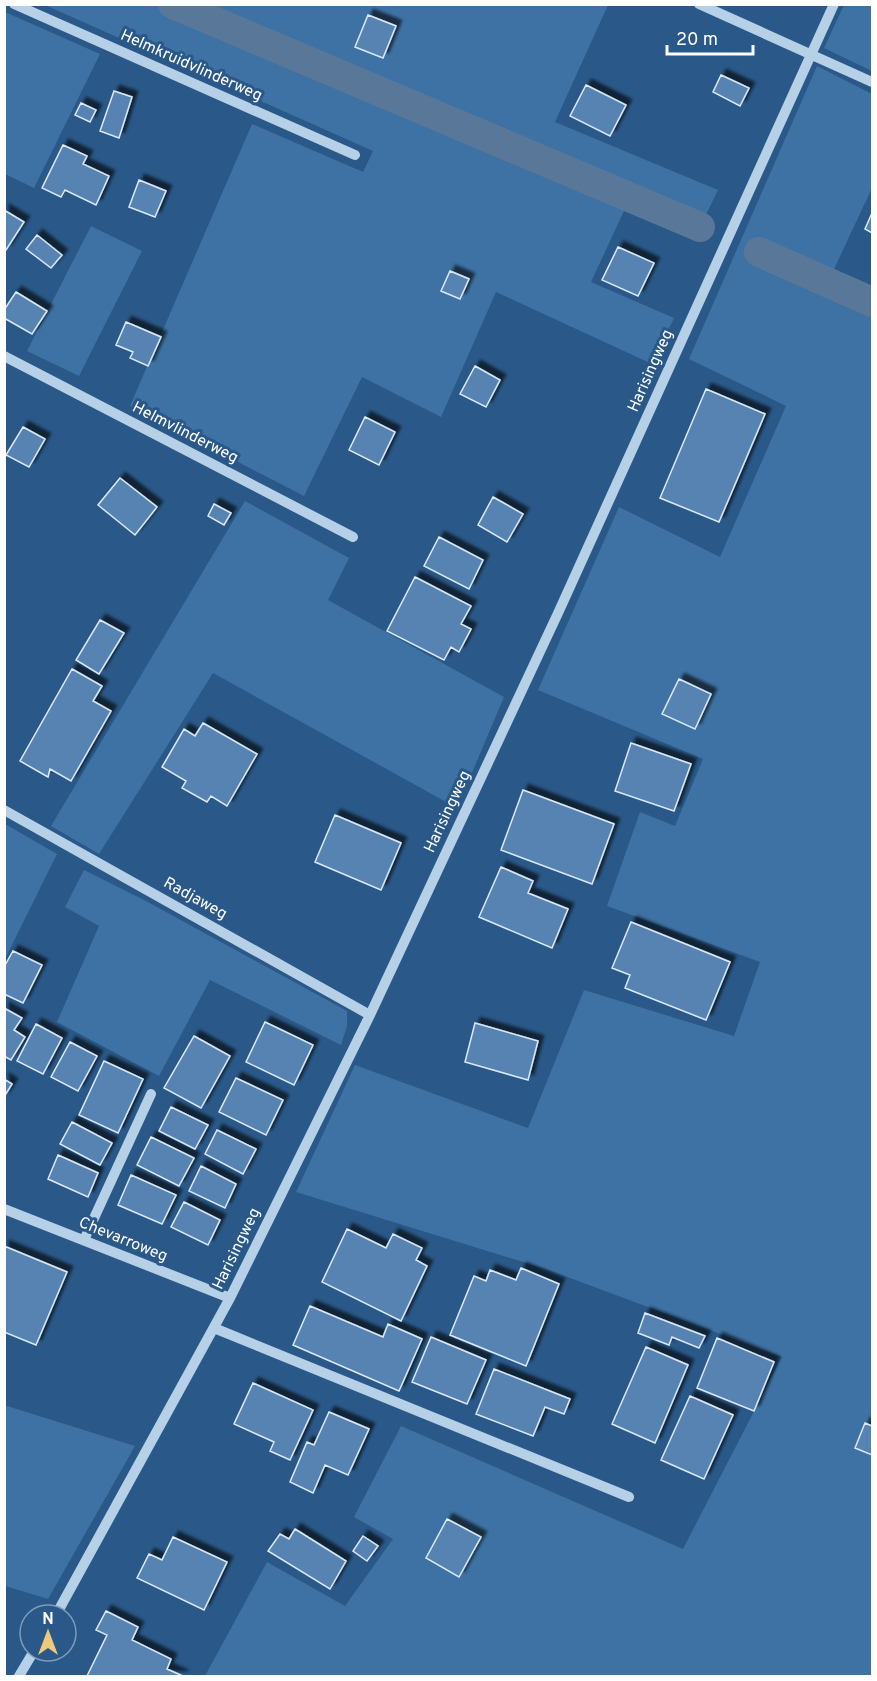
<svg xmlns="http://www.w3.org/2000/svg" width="877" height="1681" font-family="Overpass,sans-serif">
	<defs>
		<filter id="shadow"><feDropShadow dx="5.5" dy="-5.5" stdDeviation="1.5" flood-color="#0009"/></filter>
	</defs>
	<rect width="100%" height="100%" fill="#2a5888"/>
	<!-- green -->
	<path fill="#3e72a4" d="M305,4L309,6L310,4L608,5L555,122L718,190L700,227L630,198L591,282L674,318L652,364L496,292L441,417L362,377L304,496L130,406L252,124L363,172L373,151L45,5Z
		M844,5H872V71L824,48Z
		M5,12L100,54L34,188L5,174Z
		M817,66L872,94V188L828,282L872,302V1676H205L267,1562L345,1606L393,1539L354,1517L401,1426L683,1549L782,1357L546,1269L296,1192L355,1065L528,1128L584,990L734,1036L760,962L607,906L640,812L675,826L703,759L538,690L619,507L720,557L786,406L689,359Z
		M91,226L142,251L79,376L27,351Z
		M245,501L349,558L328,600L504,697L457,808L213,673L99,854L51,826Z
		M5,824L57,854L5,959Z
		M84,870L146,901L347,1011V1026L341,1045L210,980L159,1076L57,1022L99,926L65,907Z
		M4,1405L135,1446L48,1599L5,1586Z"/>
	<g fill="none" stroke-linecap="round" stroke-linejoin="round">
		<!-- canal -->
		<path stroke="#597899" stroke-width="30" d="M173,4L700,227
			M759,252L872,302"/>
	</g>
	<!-- building -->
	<path fill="#5683b1" stroke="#dae8f7" stroke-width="1.5" filter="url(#shadow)" d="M368,15L396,26L383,58L355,47Z
		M721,75L749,88L740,106L713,92Z
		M586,85L626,105L610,136L570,116Z
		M114,91L132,97L119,138L100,131Z
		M81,103L96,110L90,122L75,115Z
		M63,145L87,156L83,164L109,176L96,205L65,190L61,197L42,188Z
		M139,180L166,191L155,217L129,207Z
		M4,210L24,222L6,250L4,249Z
		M872,213V233L865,229Z
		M37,235L62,255L51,268L26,249Z
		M618,247L654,263L638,296L602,280Z
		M450,271L469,279L460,299L441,291Z
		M16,292L47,311L32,334L4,318V310Z
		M126,322L161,337L148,366L130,358L133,352L116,345Z
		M475,366L500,380L486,407L460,394Z
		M706,389L765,414L719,522L660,498Z
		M365,417L395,432L379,465L349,450Z
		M23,427L45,439L29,467L6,455Z
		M120,478L157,507L135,535L98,505Z
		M493,497L523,514L507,542L478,525Z
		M214,504L231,513L224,525L208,516Z
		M439,537L483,560L469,589L424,566Z
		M415,577L471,606L461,624L471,629L459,652L451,647L444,660L387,631Z
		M100,620L124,633L99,674L76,660Z
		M72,669L102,686L93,701L111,711L71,781L50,769L48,777L20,761Z
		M679,679L711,694L695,729L662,714Z
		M203,723L257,754L227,806L211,796L207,802L182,788L186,781L162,767L184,729L195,736Z
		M631,743L691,764L674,811L615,791Z
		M523,790L614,824L592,884L501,850Z
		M335,815L401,843L381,890L315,862Z
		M501,867L533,881L528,893L568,909L552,948L479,917Z
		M631,922L730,962L706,1020L625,988L630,975L612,968Z
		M13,951L42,965L23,1003L4,994V967Z
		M4,1008L22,1018L14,1030L25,1037L11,1060L4,1056Z
		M265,1022L313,1045L294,1085L246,1062Z
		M475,1023L538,1041L528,1080L465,1062Z
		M36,1024L62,1038L43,1074L17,1061Z
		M194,1036L230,1056L201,1108L164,1088Z
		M70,1042L97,1056L78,1091L51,1077Z
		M104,1061L143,1079L118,1133L79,1115Z
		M236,1078L283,1100L266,1135L219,1112Z
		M4,1079L12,1084L4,1097Z
		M171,1107L208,1125L195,1149L159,1131Z
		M72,1122L112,1143L100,1165L60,1144Z
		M217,1130L256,1149L243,1174L205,1154Z
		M151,1137L194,1158L179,1186L137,1165Z
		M58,1155L98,1173L88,1197L48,1179Z
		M201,1166L236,1184L225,1208L189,1191Z
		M131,1175L176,1195L162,1224L118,1205Z
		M184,1202L220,1220L208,1245L171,1227Z
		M347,1229L386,1248L393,1234L422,1248L416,1260L427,1266L401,1321L322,1282Z
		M4,1246L67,1272L36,1345L4,1332Z
		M521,1268L559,1284L526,1366L450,1335L474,1276L486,1281L490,1270L516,1280Z
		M310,1306L383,1337L388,1324L422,1339L399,1391L293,1345Z
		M645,1313L705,1336L699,1348L672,1337L669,1345L638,1333Z
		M431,1337L486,1360L467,1404L412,1382Z
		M717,1338L774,1362L754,1411L697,1388Z
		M646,1347L688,1365L655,1443L612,1424Z
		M494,1369L570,1399L564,1414L545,1407L533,1436L476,1414Z
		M253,1383L313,1410L290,1460L270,1451L274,1442L234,1424Z
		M690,1396L733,1415L704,1479L661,1460Z
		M329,1412L369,1429L348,1475L325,1465L313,1493L290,1482L307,1442L314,1445Z
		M865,1423L872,1426V1455L855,1448Z
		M447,1519L481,1537L459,1577L426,1558Z
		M295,1529L346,1561L330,1589L268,1551L280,1534L289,1539Z
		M363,1536L378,1546L367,1561L353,1551Z
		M173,1537L227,1562L204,1610L137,1578L149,1554L162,1560Z
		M106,1611L138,1627L132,1640L171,1659L167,1669L183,1676H87L107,1635L96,1630Z"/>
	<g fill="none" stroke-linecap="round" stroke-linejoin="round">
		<!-- minor -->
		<path stroke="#b6d0e8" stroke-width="10" d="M14,4L355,155
			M699,4L872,82
			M4,356L353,537
			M4,810L370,1015
			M4,1209L230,1298
			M84,1240L151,1094
			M214,1328L629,1497
			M56,1615L230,1298L370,1015L559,611L834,4
			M19,1676L34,1651"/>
	</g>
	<g text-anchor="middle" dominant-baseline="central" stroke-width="6" stroke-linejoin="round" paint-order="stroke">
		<!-- street labels -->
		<g font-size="16" fill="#fff" stroke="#2a5888">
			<text transform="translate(191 66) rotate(24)">Helmkruidvlinderweg</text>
			<text transform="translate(651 371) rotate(-66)">Harisingweg</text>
			<text transform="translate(185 433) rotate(27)">Helmvlinderweg</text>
			<text transform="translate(448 812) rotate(-65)">Harisingweg</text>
			<text transform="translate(195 899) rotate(29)">Radjaweg</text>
			<text transform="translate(123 1240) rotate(22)">Chevarroweg</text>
			<text transform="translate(237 1249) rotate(-64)">Harisingweg</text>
		</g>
	</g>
	<!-- border -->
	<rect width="877" height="1681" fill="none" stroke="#ffffff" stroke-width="12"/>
	<!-- north arrow -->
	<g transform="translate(48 1633)"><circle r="28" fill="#2a5888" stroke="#7f9bb8" stroke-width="1.5"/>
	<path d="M0-4.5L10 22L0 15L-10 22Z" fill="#efc87d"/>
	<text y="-9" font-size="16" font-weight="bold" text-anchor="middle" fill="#ffffff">N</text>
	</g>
	<!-- scale -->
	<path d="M667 45v9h86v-9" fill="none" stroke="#ffffff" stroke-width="3"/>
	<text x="676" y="45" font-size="18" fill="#ffffff" stroke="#2a5888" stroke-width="4.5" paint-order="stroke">20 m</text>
</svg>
